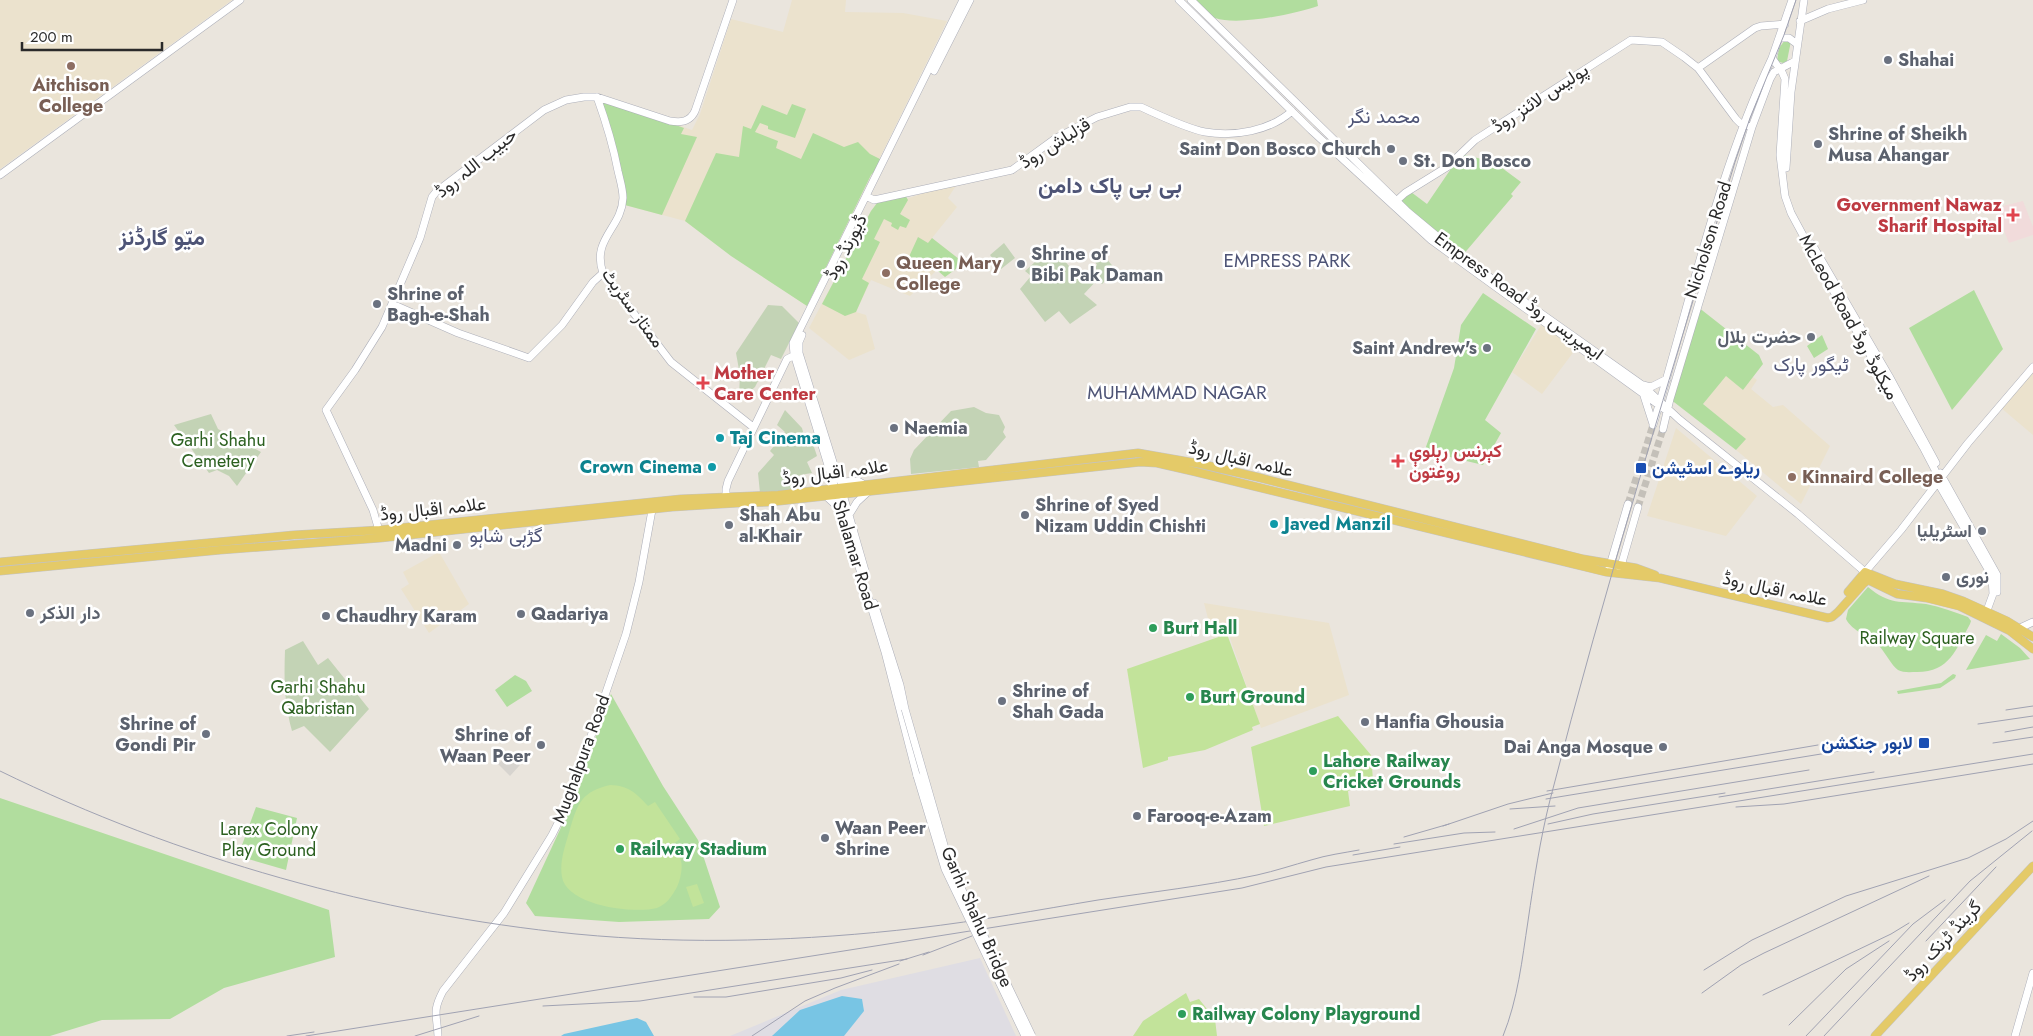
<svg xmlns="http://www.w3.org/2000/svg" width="2033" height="1036" font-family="Jost,Vazirmatn,sans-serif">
	<rect width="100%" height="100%" fill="#eae5dd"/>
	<!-- industrial -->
	<path fill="#dfdde3" d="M980,958L1016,1036H730L841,990Z"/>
	<!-- education -->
	<path fill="#ebe2cd" d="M0,0H232L0,169Z
		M792,0H846L845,12L903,13L947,21L807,306L728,253L685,221L621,204L623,197L597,97L692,130L700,114L731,19L783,32Z
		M959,181L948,198L957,207L932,238L964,263L945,277L937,270L910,296L871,280L856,312L866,315L875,349L849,360L809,328L871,211Z
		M1543,322L1578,346L1542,394L1512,372Z
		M2033,367V435L2000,407Z
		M1726,375L1743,390L1753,377L1757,380L1751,389L1773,407L1783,405L1830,446L1801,504L1736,450L1745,439L1703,404Z
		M1676,428L1757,496L1726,536L1647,516Z
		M439,552L469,604L429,633L401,589L409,584L403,572Z
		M1204,603L1329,623L1349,695L1261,728L1228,632L1213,638Z"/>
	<!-- medical -->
	<path fill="#f1dbdb" d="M2023,201L2033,227V235L2009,243L1995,208Z"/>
	<!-- green -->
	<path fill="#b1dd9e" d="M1195,0H1317L1318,6C1294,14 1239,26 1215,18C1208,16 1201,5 1195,0Z
		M1785,40L1791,41L1787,61L1783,63L1777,61L1779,48Z
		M597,97L684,128L681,134L697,137L662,215L621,204L623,197Z
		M792,104L806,109L795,138L768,129V126L760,123L755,132L778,141L776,148L801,159L813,133L844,147L858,142L870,154L884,161L871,175L807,306L731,256L685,221L716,153L739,157L743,126L751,129L762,105L787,115Z
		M1461,154L1494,162L1521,182L1511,194L1513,196L1462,256L1391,205L1411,192L1427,204Z
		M904,193L908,200L900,214L910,220L906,228L900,226L898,230L891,226L892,223L884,219L874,239L880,242L862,279L869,283L856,312L845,316L822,304L871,211L880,199Z
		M918,237L928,243L932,238L964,263L945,277L929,263L923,269L907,261Z
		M1974,290L2003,349L1952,410L1909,328Z
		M1483,293L1536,329L1485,420L1501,433L1483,465L1450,457L1441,448L1425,460L1422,458L1454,368L1461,325Z
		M1698,307L1759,355L1763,364L1743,390L1726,376L1703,404L1746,439L1736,450L1670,399Z
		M1822,335L1828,349L1814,358L1807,346Z
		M1868,587C1889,605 1901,601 1926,604C1941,607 1954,612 1968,617L1971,621L1970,624C1956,649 1950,672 1917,672C1911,672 1903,673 1898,670C1892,666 1885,652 1879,646C1869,636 1852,631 1846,619L1848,610Z
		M2001,634L2020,648L2030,659L1966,670L1986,635L1997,641Z
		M1953,674L1956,675L1955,678L1940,688L1898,694L1897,691L1941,683Z
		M515,675L526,681L532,691L507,707L495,690Z
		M611,694L663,786L698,840L720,907L709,919L619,922L535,916L526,903L570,808Z
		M0,798L329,910L335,957L224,988L170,1019L102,1020L50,1036H0Z
		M256,807L297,818L286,870L238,856Z"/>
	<!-- cemetery -->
	<path fill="#c3d3b5" d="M1004,243L1015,258L1001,269L990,255Z
		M1100,251L1116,270L1102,284L1097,280L1084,294L1097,305L1070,324L1059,311L1045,322L1020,289L1031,276L1025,271L1045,253L1051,258L1057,252L1081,280L1097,265L1093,258Z
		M768,305L782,306L799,323L781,359L771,355L755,387L742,398L739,396L740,375L736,353Z
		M974,407L986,413L999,415L1005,427L1003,432L1006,437L986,460L978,461L979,467L911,474L910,459L914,450L951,411Z
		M785,410L802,428L807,447L813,444L817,456L807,462L812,473L800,475L794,481L793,490L760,493L758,473L774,455L770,451L785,432L777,425Z
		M211,414L218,429L261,452L237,486L229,476L217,470L209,473L174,425Z
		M303,641L318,665L328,658L369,709L330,752L304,726L292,731C284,702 284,679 285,650Z"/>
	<!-- pitch -->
	<path fill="#c2e39a" d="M1227,634L1260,724L1252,727L1253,730L1205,750L1168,757V760L1143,768L1127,669Z
		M1338,716L1371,755L1373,780L1348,791L1350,806L1264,826L1251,747Z
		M610,785C629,786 635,792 648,806L655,802L680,839L673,844C675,849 679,855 681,861C683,868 680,881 677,887C672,896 667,904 657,908C634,914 567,906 562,877C559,861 566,844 570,829C578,802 582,792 610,785Z
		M697,884L704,903L693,907L686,887Z
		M1186,993L1190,1002L1199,999L1215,1019L1217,1036H1133L1143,1021Z"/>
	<!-- plaza -->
	<path fill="#d7d4cf" d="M508,754L520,765L510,776L498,764Z"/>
	<!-- water -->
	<path fill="#78c5e4" d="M842,996L862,999L864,1011L844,1036H772L800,1010Z
		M637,1018L646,1022L654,1036H561L564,1034Z"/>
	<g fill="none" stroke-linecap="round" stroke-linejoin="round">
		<!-- secondary-tunnel -->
		<path stroke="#c4c0b9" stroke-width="7" stroke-dasharray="7 3.5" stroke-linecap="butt" d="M1628,504L1653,425
			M1638,507L1663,429"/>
		<defs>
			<path id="secondary" d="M1179,0L1311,130L1431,240L1667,411
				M1191,0L1408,212L1467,261L1641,384L1680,420L1798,514L1865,572L1901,530L1968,443L2033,367
				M1792,0L1772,58L1782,72L1785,79L1780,155L1785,196L1791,213L1826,278L1923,447L1935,470L1937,481L1992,576L1993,594L1985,616
				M1800,21L1828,9L1863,0
				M1780,38H1789L1797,44
				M1698,68L1755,28L1761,26L1785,24
				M934,71L970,0
				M597,97C606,122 613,145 618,171C620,180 623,189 623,198C622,228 591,239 603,273L671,362L753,427
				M1786,168L1791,92L1804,0
				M0,175L240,0
				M870,198L874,200L1012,170L1056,138L1097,117L1130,107H1141C1156,114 1189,129 1205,132C1234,137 1270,131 1292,111
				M1394,203L1405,193L1447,167L1475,140L1631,40L1662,42L1684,57L1698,68L1736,119L1740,123L1752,127
				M1812,244L1889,376L1936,463
				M392,304L458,333L529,358L562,325L593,282L603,273
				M802,335L799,342V353L838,478L841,482L858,481L863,484
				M1644,385L1651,387L1667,379
				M1644,396L1653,424
				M1653,425C1690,303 1717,174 1772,58
				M1663,429L1670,399L1752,127L1770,79L1774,72L1795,61
				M1940,473L1997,575V592
				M842,491L866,574
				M826,496L841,510
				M726,503V489L728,481L787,359L797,354
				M849,515L857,502L869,491
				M380,534L373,510L326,410L355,370L382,327L420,238L432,197L436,192L544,110L566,100L584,97H597L670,121C681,123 690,122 695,111L733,0
				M1608,572L1628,504
				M1619,573L1638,507
				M874,603L900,685L905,709
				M2020,628L2033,622
				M917,776L885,652L794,354L793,343L963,0
				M438,1036C437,1014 432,1012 443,991L504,913L552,835L568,803L626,634L639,582L652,510
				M2015,1036L2033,973"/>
			<path id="primary" d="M0,562L294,535L380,530L681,499L778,495L1138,453L1201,464L1257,477L1583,559L1636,568L1655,575
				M0,571L220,550L380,538L672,507L737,503L770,502L1140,462L1157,463L1192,471L1606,572L1660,578L1828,618L1832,617L1838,612L1863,584L1868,580L1897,594L1927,598L1959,606L2010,631L2033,649
				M1848,592L1865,572L1895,584L1943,594L1963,601L2007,621L2033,637
				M1875,1036L2033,866"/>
		</defs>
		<!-- secondary casing -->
		<use href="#secondary" stroke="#adafb9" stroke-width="8"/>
		<!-- primary casing -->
		<use href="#primary" stroke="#c3c3c3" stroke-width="9"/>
		<!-- secondary -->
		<use href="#secondary" stroke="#fff" stroke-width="7"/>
		<!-- primary -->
		<use href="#primary" stroke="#e4ca68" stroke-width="8"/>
		<!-- rail -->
		<path stroke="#a0a2b2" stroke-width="1" d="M2006,710L2033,706
			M1978,724L2033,716
			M2005,732L2033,727
			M1993,743L2033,737
			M0,771C180,859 377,914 576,934C690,945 805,941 918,928C979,921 1038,910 1098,900C1151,892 1205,886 1257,875C1275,871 1293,865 1311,860C1327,855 1343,853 1359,850
			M1547,791L1818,745
			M1719,797L1874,772
			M1546,799L1870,746
			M1736,807L1784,804L2033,764
			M1510,809L1555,806
			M1548,824L1593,814L1725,793
			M1443,826L1508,804L1553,793
			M1514,829L1578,808L1809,770
			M1404,837L1449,824
			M1394,844L1464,833L1495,832
			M1353,855L1400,847
			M1926,941L1996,867
			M923,955L972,936
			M900,961L929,952
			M1704,970L1752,940L1846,896L1968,858L2006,839L2033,821
			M1702,993L1741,965L1764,953L1929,876
			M1763,995L1891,934L1909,923
			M694,997H726L841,978L872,970
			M543,1006L640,1001L907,959
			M1789,1025L1846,969L1889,941
			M287,1036L314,1032
			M306,1036L1242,888L1326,867L2033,754
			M415,1036L479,1016
			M752,1036L805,1001L835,988L899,964
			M1503,1036C1518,999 1522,960 1528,921C1534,880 1540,840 1550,800C1605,586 1671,374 1735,162L1750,118L1784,35L1796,0
			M1806,1036L1913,924L1945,900
			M1824,1036L1970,881L2032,831"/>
		<defs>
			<path id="secondary-bridge" d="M905,709L946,852L953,871L1032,1036
				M917,776L945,869L1025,1036"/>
		</defs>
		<!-- secondary-bridge casing -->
		<use href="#secondary-bridge" stroke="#adafb9" stroke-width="8" stroke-linecap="butt"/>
		<!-- secondary-bridge -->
		<use href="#secondary-bridge" stroke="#fff" stroke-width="7"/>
	</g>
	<!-- markers -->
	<g fill="#6b7280" stroke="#fff" stroke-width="2">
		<circle cx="1888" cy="60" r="5"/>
		<circle cx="1818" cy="144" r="5"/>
		<circle cx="1391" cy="149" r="5"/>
		<circle cx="1403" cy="161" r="5"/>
		<circle cx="1021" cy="264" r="5"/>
		<circle cx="377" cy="304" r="5"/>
		<circle cx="1811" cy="337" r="5"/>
		<circle cx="1487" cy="348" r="5"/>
		<circle cx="894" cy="428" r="5"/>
		<circle cx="1025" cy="515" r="5"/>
		<circle cx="729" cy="525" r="5"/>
		<circle cx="1982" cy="531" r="5"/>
		<circle cx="457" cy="545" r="5"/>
		<circle cx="1946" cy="577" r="5"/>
		<circle cx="30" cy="613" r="5"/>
		<circle cx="521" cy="614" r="5"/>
		<circle cx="326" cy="616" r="5"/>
		<circle cx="1002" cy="701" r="5"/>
		<circle cx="1365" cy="722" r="5"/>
		<circle cx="206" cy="734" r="5"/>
		<circle cx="541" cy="745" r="5"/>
		<circle cx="1663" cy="747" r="5"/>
		<circle cx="1137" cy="816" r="5"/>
		<circle cx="825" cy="838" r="5"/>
	</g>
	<g fill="#8d6e63" stroke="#fff" stroke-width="2">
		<circle cx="71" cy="66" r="5"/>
		<circle cx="886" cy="273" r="5"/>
		<circle cx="1792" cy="477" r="5"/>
	</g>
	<g fill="#e0444e" stroke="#fff" stroke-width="2">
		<path d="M2010.5 207.5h5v5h5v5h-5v5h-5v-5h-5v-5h5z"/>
		<path d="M700.5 375.5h5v5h5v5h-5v5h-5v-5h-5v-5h5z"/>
		<path d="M1395.5 453.5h5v5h5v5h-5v5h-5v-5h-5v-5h5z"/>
	</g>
	<g fill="#0f9aa8" stroke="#fff" stroke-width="2">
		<circle cx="720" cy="438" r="5"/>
		<circle cx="712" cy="467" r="5"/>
		<circle cx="1274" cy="524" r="5"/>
	</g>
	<g fill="#1a4fb4" stroke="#fff" stroke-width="2">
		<rect x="1635" y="462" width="12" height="12" rx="2.5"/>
		<rect x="1918" y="737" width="12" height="12" rx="2.5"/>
	</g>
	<g fill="#2e9e5b" stroke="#fff" stroke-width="2">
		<circle cx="1153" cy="628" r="5"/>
		<circle cx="1190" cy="697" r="5"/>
		<circle cx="1313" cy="771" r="5"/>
		<circle cx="620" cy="849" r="5"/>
		<circle cx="1182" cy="1014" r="5"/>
	</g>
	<g text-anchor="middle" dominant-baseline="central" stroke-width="5" stroke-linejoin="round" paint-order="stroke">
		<!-- worship labels -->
		<g font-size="18" font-weight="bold" fill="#5b616d" stroke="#fff" text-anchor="start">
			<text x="1898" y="60">Shahai</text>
			<text x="1828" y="134">Shrine of Sheikh<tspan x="1828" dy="21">Musa Ahangar</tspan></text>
			<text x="1381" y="149" text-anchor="end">Saint Don Bosco Church</text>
			<text x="1413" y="161">St. Don Bosco</text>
			<text x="1031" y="254">Shrine of<tspan x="1031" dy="21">Bibi Pak Daman</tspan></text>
			<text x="387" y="294">Shrine of<tspan x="387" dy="21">Bagh-e-Shah</tspan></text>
			<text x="1801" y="337" text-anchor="end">حضرت بلال</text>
			<text x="1477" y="348" text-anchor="end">Saint Andrew's</text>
			<text x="904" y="428">Naemia</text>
			<text x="1035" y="505">Shrine of Syed<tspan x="1035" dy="21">Nizam Uddin Chishti</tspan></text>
			<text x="739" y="515">Shah Abu<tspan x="739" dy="21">al-Khair</tspan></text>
			<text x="1972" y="531" text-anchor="end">اسٹریلیا</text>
			<text x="447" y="545" text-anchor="end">Madni</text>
			<text x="1956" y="577">نوری</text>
			<text x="40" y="613">دار الذکر</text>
			<text x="531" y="614">Qadariya</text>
			<text x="336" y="616">Chaudhry Karam</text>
			<text x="1012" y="691">Shrine of<tspan x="1012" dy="21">Shah Gada</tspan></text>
			<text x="1375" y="722">Hanfia Ghousia</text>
			<text x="196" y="724" text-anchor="end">Shrine of<tspan x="196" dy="21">Gondi Pir</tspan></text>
			<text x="531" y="735" text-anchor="end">Shrine of<tspan x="531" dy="21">Waan Peer</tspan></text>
			<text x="1653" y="747" text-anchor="end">Dai Anga Mosque</text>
			<text x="1147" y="816">Farooq-e-Azam</text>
			<text x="835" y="828">Waan Peer<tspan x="835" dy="21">Shrine</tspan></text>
		</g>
		<!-- education labels -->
		<g font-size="18" font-weight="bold" fill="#785e54" stroke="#fff" text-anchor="start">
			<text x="71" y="85" text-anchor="middle">Aitchison<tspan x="71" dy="21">College</tspan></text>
			<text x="896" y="263">Queen Mary<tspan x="896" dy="21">College</tspan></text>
			<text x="1802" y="477">Kinnaird College</text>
		</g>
		<!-- street labels -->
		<g font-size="18" fill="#2a2a2a" stroke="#fff">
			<text transform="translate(1540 98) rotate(-33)">پولیس لائنز روڈ</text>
			<text transform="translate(1055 143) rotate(-32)">قزلباش روڈ</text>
			<text transform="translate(476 163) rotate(-39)">حبیب اللہ روڈ</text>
			<text transform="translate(1708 240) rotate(-73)">Nicholson Road</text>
			<text transform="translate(846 247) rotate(-63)">ڈیورنڈ روڈ</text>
			<text transform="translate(1519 296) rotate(36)">Empress Road ایمپریس روڈ</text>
			<text transform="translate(633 308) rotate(54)">ممتاز سٹریٹ</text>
			<text transform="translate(1849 317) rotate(61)">McLeod Road میکلوڈ روڈ</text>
			<text transform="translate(1241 459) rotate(13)">علامہ اقبال روڈ</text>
			<text transform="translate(835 472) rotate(-7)">علامہ اقبال روڈ</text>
			<text transform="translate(433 509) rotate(-6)">علامہ اقبال روڈ</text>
			<text transform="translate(855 555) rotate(73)">Shalamar Road</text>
			<text transform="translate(1775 589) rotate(12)">علامہ اقبال روڈ</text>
			<text transform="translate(581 759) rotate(-70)">Mughalpura Road</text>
			<text transform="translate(977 917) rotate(66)">Garhi Shahu Bridge</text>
			<text transform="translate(1943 941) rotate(-47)">گرینڈ ٹرنک روڈ</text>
		</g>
		<!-- health labels -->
		<g font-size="18" font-weight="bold" fill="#be3a42" stroke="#fff" text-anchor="start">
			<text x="2002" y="205" text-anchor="end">Government Nawaz<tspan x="2002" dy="21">Sharif Hospital</tspan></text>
			<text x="714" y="373">Mother<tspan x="714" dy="21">Care Center</tspan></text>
			<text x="1409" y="451">کېرنس رېلوې<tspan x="1409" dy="21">روغتون</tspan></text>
		</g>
		<!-- culture labels -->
		<g font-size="18" font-weight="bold" fill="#0d838f" stroke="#fff" text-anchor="start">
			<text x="730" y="438">Taj Cinema</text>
			<text x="702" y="467" text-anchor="end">Crown Cinema</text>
			<text x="1284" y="524">Javed Manzil</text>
		</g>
		<!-- park labels -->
		<g font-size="18" fill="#2c6020" stroke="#fff">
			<text x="218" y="440">Garhi Shahu<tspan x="218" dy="21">Cemetery</tspan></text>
			<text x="1917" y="638">Railway Square</text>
			<text x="318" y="687">Garhi Shahu<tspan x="318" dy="21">Qabristan</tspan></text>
			<text x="269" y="829">Larex Colony<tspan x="269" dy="21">Play Ground</tspan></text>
		</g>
		<!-- transit labels -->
		<g font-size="18" font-weight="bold" fill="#164399" stroke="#fff" text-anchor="start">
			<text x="1652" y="468">ریلوے اسٹیشن</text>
			<text x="1913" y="743" text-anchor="end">لاہور جنکشن</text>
		</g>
		<!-- leisure labels -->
		<g font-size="18" font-weight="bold" fill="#27864d" stroke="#fff" text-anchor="start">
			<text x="1163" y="628">Burt Hall</text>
			<text x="1200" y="697">Burt Ground</text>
			<text x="1323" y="761">Lahore Railway<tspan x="1323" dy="21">Cricket Grounds</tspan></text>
			<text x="630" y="849">Railway Stadium</text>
			<text x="1192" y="1014">Railway Colony Playground</text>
		</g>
		<!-- neighbourhood labels -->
		<g font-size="19" fill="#4e5476" stroke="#fff">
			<text x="1384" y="116">محمد نگر</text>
			<text x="1287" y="260">EMPRESS PARK</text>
			<text x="1811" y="364">ٹیگور پارک</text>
			<text x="1177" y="392">MUHAMMAD NAGAR</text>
			<text x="506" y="535">گڑہی شاہو</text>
		</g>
		<!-- district labels -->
		<g font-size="22" font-weight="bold" fill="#4e5476" stroke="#fff">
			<text x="1110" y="185">بی بی پاک دامن</text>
			<text x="162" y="237">میّو گارڈنز</text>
		</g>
	</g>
	<!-- scale -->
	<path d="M22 42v8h140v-8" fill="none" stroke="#2a2a2a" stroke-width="2.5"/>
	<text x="30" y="42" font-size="15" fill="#2a2a2a" stroke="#ffffff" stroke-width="4" paint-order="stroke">200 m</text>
</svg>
